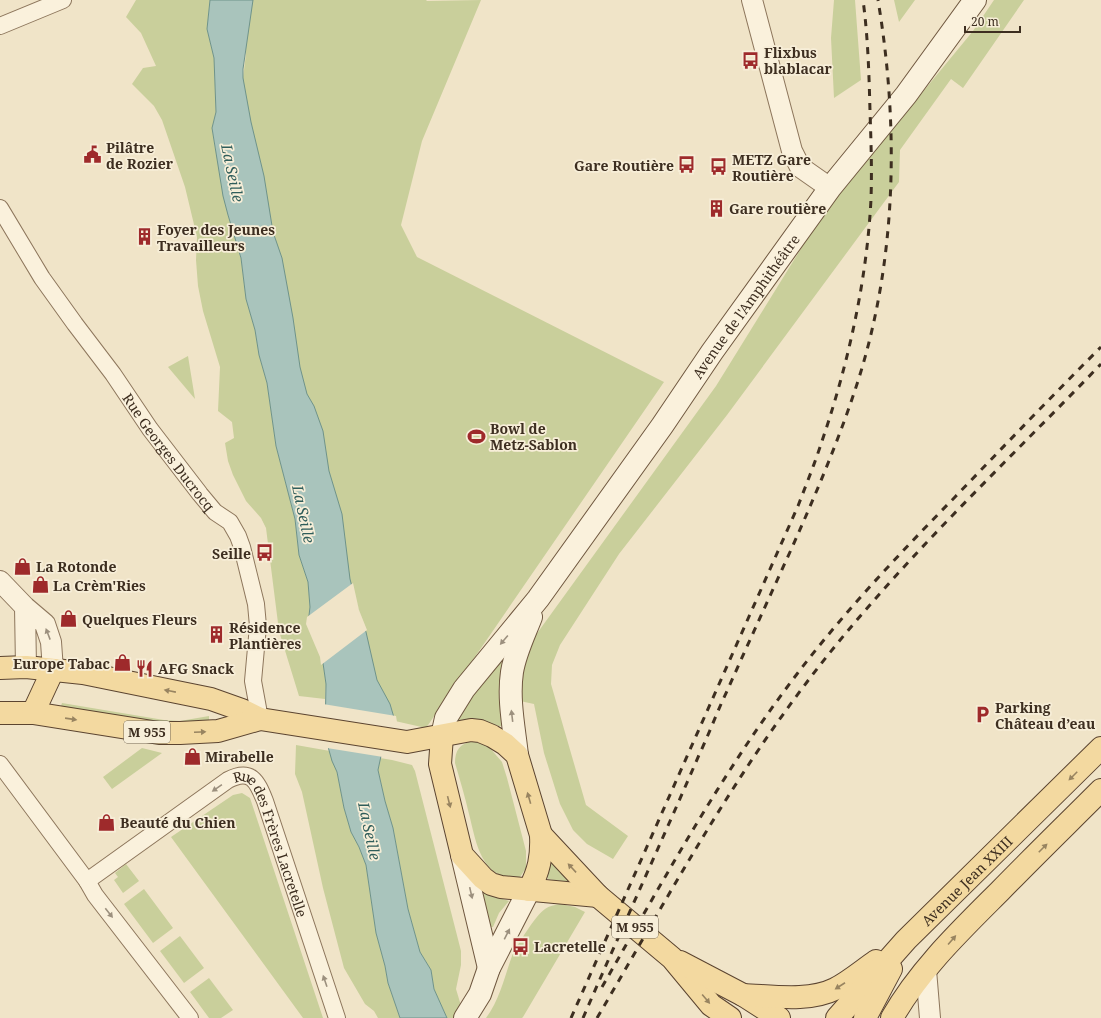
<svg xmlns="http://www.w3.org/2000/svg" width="1101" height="1018" font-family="'Noto Serif',serif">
	<rect width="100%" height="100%" fill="#f0e4c8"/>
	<!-- green -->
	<path fill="#c9cf9b" d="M136,0H210L207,29L214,58L216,112L212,128L215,147L228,215L241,258L246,299L255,330L259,355L267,383L276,446L295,519L299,555L308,582L310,607L308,624L322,656L326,684L325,699L299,696L279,631L266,528L261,518L246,501L233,475L228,461L225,443L234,438L232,422L218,411L220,367L203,311L198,286L196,260L197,237L185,187L162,120L154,106L132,84L143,68L156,66L141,33L126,17Z
		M231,0H426L427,1L481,0L422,141L401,225L417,257L664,382L426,728L395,721L360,711L229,118L243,78L246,54Z
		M834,0H855L861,80L834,98L831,38Z
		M894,0H915L899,22Z
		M994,0H1024L963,88L951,79L900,150L899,182L727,415L619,554L560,645L552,665L551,684L586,805L628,836L613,859L587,844L573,830L560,804L544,753L534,704L520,701L525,650L716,386L823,213L973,31Z
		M188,356L195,399L168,367Z
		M505,646L506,726H499L479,720L459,723L456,721Z
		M62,703L164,720L180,721L209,716V721L166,724L62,707L61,706Z
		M472,741L481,743L489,747L502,762L507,778L526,851V868L520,877C509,878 499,877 491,869C477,855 474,833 469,814C465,797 460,780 455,763C455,750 460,744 472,741Z
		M296,745L330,751L337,772L344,808L351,832L359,847L366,865L376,933L385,966L388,983L400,1018H378L374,1011L365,1004L344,968L323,888L302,792L295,774Z
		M142,748L162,753L112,789L103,777Z
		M380,758L392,760L412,765L415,771L461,951V965L456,989L462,1009L467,1018H447L434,989L431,970L420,952L408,909L393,828L385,801L378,770Z
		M242,793L250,798L323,1018H303L171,837L233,795Z
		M553,859L584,885L548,879L547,876L549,861Z
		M126,864L139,881L123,893L114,880L118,877L115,873Z
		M478,887L493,896L509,901L499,913L493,927H488Z
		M144,889L173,928L153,943L124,904Z
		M560,904L575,907L585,912L523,1017L522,1018H486C500,999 504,978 512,956C517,945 536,915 545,909C549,906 555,905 560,904Z
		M180,936L204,968L184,983L160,951Z
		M209,978L233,1010L221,1018H209L190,992Z"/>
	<!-- water -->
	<path fill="#a9c4bc" stroke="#6f938a" d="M210,0H253L243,69V78L251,122L264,176L273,232L282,258L293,318L300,367L307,394L314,406L323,431L329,471L342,514L350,579L358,610L366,632L377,680L390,704L395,721L384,742L378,770L385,801L393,828L408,909L420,952L431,970L434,989L447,1018H400L388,983L385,966L376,933L366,865L359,847L351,832L344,808L337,772L332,761L325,736L326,684L322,656L308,624L310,607L308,582L299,555L295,519L276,446L267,383L259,355L255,330L246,299L241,258L228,215L223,196L212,128L216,112L214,58L207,29Z"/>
	<!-- pier -->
	<path fill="#f0e4c8" d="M353,583L359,610L367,630L321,665L320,657L306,624L307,617Z
		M323,704L396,716L397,722L386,742L383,757L327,748L323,736Z"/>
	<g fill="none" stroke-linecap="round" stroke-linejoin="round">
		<defs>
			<g id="minor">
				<path d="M0,26L63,0"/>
				<path id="s1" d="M0,208L42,278L75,324L113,374L150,429L200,494L215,512L230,522L238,536L242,547L256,604L258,626L253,681L260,719"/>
				<path d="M0,764L87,881L95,895L190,1018"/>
				<path id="s2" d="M87,881L228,780C251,768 257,781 265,801L337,1018"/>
			</g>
			<path id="tertiary" d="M752,0L792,151L800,167L830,188
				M0,581L25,607L45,624L51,642L53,670
				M25,607L26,667
				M926,970L930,1018"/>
			<g id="secondary">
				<path id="s3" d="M442,736L446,718L464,689L538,599L662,426L712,352L830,188L906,95L975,0"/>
				<path d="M517,755C514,728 508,699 512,672C515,653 524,635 531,617"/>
				<path d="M462,855L489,968"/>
				<path d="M465,1018L480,994L489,968L529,890"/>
			</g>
			<g id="primary">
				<path d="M0,668L26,667L83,673L211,699L242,710L260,719L407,742L471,730L480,731L492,736L505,744L517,755L541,835C542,857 539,871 529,890"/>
				<path d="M0,713H33L159,733H180L218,731L260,719"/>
				<path d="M33,713L53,670"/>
				<path d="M442,736L440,764L462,855L483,878L491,884L501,887L598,896"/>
				<path d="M541,835L598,896L672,958L711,1005L730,1018"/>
				<path d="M680,962L743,995L779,1018"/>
				<path d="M743,995C772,996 809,1002 835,989C849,982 863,970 876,961"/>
				<path id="s4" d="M837,1018L906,940L1101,748"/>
				<path d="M865,1018L891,969"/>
				<path d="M892,1018C919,970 961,930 1000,891C1033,857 1067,824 1101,790"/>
			</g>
		</defs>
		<!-- minor casing -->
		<use href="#minor" stroke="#8d765c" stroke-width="18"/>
		<!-- tertiary casing -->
		<use href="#tertiary" stroke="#8d765c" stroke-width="22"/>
		<!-- secondary casing -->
		<use href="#secondary" stroke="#6f573f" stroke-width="24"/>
		<!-- primary casing -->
		<use href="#primary" stroke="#5b4430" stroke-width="24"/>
		<!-- minor -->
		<use href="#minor" stroke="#faf1dc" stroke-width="16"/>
		<!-- tertiary -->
		<use href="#tertiary" stroke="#faf1dc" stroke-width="20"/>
		<!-- secondary -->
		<use href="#secondary" stroke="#faf1dc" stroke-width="22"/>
		<!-- primary -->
		<use href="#primary" stroke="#f3d9a0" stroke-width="22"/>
		<!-- rail -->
		<path stroke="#3d2e20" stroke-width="3" stroke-dasharray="7 7" stroke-linecap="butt" d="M602,987C663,881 722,772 797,674C845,611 900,553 955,497C1004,446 1052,396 1101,347
			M571,1018L798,506C806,485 815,463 822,441C848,365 867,280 871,199C872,170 871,141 870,111C869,74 868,37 863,0
			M583,1018C621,930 661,843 699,755C709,734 717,712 727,691C748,644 769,598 790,552C815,496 839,440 858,381C897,258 899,126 878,0
			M597,1018C664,904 727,787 807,682C894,567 1001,468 1101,364"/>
	</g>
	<!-- one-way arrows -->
	<defs><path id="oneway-solid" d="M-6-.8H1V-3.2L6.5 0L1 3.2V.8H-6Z"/></defs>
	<g fill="#9c907e">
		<use href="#oneway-solid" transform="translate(48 634) rotate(-111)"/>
		<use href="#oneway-solid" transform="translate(504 640) rotate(130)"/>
		<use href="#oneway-solid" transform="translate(512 716) rotate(-97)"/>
		<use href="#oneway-solid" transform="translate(217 788) rotate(145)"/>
		<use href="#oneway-solid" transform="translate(471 893) rotate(77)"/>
		<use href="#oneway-solid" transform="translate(109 913) rotate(52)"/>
		<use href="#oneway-solid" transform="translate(507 934) rotate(-63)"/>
		<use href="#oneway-solid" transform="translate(325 981) rotate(-109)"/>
	</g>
	<g fill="#988460">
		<use href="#oneway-solid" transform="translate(170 691) rotate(-169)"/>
		<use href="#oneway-solid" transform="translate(71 719) rotate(8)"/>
		<use href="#oneway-solid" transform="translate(200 732) rotate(-3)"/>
		<use href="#oneway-solid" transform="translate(1073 776) rotate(135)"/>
		<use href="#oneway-solid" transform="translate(529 798) rotate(-106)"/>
		<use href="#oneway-solid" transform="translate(449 802) rotate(76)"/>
		<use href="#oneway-solid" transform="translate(1043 848) rotate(-45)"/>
		<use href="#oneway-solid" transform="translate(572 868) rotate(-133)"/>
		<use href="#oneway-solid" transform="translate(952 940) rotate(-49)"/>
		<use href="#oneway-solid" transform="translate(840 986) rotate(147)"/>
		<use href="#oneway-solid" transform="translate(706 999) rotate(50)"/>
	</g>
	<!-- icons -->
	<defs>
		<symbol id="bus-bare" viewBox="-9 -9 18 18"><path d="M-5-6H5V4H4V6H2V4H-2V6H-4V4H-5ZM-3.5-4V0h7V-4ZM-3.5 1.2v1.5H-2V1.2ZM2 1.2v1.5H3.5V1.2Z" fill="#9e2a2b" stroke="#f7eed8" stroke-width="2.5" paint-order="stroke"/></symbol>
		<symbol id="civic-bare" viewBox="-9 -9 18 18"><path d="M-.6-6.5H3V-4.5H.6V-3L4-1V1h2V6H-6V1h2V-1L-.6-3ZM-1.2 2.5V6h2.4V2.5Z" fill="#9e2a2b" stroke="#f7eed8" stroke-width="2.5" paint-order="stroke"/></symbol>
		<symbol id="building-bare" viewBox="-9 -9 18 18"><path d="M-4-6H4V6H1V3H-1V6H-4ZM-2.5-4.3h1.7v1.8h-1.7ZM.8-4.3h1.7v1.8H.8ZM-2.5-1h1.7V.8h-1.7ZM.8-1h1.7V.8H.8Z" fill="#9e2a2b" stroke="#f7eed8" stroke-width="2.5" paint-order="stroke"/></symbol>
		<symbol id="stadium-bare" viewBox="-9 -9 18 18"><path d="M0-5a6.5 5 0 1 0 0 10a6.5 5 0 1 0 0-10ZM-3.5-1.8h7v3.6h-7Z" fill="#9e2a2b" stroke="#f7eed8" stroke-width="2.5" paint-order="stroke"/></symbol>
		<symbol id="shop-bare" viewBox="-9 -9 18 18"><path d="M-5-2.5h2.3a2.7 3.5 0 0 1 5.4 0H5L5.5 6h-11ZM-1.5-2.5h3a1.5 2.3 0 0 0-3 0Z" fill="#9e2a2b" stroke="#f7eed8" stroke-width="2.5" paint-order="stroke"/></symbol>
		<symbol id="restaurant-bare" viewBox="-9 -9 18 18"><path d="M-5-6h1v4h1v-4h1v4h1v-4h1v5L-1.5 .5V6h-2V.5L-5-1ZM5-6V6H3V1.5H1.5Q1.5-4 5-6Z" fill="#9e2a2b" stroke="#f7eed8" stroke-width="2.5" paint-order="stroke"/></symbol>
		<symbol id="parking-bare" viewBox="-9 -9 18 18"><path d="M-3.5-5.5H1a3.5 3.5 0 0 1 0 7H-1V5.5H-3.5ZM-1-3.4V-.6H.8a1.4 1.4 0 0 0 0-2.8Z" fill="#9e2a2b" stroke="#f7eed8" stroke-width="2.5" paint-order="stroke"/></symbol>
	</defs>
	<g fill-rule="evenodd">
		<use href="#bus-bare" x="738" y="48" width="25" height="25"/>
		<use href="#civic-bare" x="80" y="142" width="25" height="25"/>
		<use href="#bus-bare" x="674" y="152" width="25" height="25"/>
		<use href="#bus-bare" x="706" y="154" width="25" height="25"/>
		<use href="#building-bare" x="704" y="196" width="25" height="25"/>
		<use href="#building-bare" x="132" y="224" width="25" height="25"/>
		<use href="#stadium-bare" x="464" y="424" width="25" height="25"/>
		<use href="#bus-bare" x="252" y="540" width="25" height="25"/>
		<use href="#shop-bare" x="10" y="554" width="25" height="25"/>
		<use href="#shop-bare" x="28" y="572" width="25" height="25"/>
		<use href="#shop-bare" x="56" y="606" width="25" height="25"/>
		<use href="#building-bare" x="204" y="622" width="25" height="25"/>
		<use href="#shop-bare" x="110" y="650" width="25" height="25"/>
		<use href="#restaurant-bare" x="132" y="656" width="25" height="25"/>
		<use href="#parking-bare" x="970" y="702" width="25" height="25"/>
		<use href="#shop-bare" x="180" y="744" width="25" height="25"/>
		<use href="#shop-bare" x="94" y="810" width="25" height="25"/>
		<use href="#bus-bare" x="508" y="934" width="25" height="25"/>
	</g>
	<g text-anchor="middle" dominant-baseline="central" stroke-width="3.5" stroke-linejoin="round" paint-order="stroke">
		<!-- shield labels -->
		<g fill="#f7eed8" stroke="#756857" stroke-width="1">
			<rect x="124" y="721" width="46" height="22" rx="3"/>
			<rect x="612" y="916" width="46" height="22" rx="3"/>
		</g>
		<g font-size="13" font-weight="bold" fill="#3d2e20">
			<text x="147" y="732">M 955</text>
			<text x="635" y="927">M 955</text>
		</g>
		<!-- poi labels -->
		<g font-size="14" font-weight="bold" fill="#3d2e20" stroke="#f7eed8" text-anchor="start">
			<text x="764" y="52">Flixbus<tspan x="764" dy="16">blablacar</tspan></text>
			<text x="106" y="147">Pilâtre<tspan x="106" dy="16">de Rozier</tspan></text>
			<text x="732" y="159">METZ Gare<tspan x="732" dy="16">Routière</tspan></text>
			<text x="674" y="165" text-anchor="end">Gare Routière</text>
			<text x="729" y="208">Gare routière</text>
			<text x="157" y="229">Foyer des Jeunes<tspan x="157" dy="16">Travailleurs</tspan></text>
			<text x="490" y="428">Bowl de<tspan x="490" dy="16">Metz-Sablon</tspan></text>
			<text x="251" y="553" text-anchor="end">Seille</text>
			<text x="36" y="566">La Rotonde</text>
			<text x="53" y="585">La Crèm'Ries</text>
			<text x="82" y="619">Quelques Fleurs</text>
			<text x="229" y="627">Résidence<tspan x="229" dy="16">Plantières</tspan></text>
			<text x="110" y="663" text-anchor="end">Europe Tabac</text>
			<text x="158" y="668">AFG Snack</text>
			<text x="995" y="707">Parking<tspan x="995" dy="16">Château d’eau</tspan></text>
			<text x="205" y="756">Mirabelle</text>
			<text x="120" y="822">Beauté du Chien</text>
			<text x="534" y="946">Lacretelle</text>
		</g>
		<!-- street labels -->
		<g font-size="14" fill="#3d2e20" stroke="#f7eed8">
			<text stroke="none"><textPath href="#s3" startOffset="528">Avenue de l'Amphithéâtre</textPath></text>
			<text stroke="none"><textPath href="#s1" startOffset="297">Rue Georges Ducrocq</textPath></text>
			<text stroke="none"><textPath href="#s2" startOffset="263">Rue des Frères Lacretelle</textPath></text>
			<text stroke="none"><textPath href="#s4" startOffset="189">Avenue Jean XXIII</textPath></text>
		</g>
		<!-- water labels -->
		<g font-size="15" font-style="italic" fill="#2f5d5a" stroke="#f7eed8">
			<text transform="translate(233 173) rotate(78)">La Seille</text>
			<text transform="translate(304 514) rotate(78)">La Seille</text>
			<text transform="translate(370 831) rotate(78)">La Seille</text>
		</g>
	</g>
	<!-- scale -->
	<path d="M965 26v6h55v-6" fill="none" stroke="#3d2e20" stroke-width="2"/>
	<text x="971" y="26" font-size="12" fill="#3d2e20" stroke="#f7eed8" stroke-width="3" paint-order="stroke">20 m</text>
</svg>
